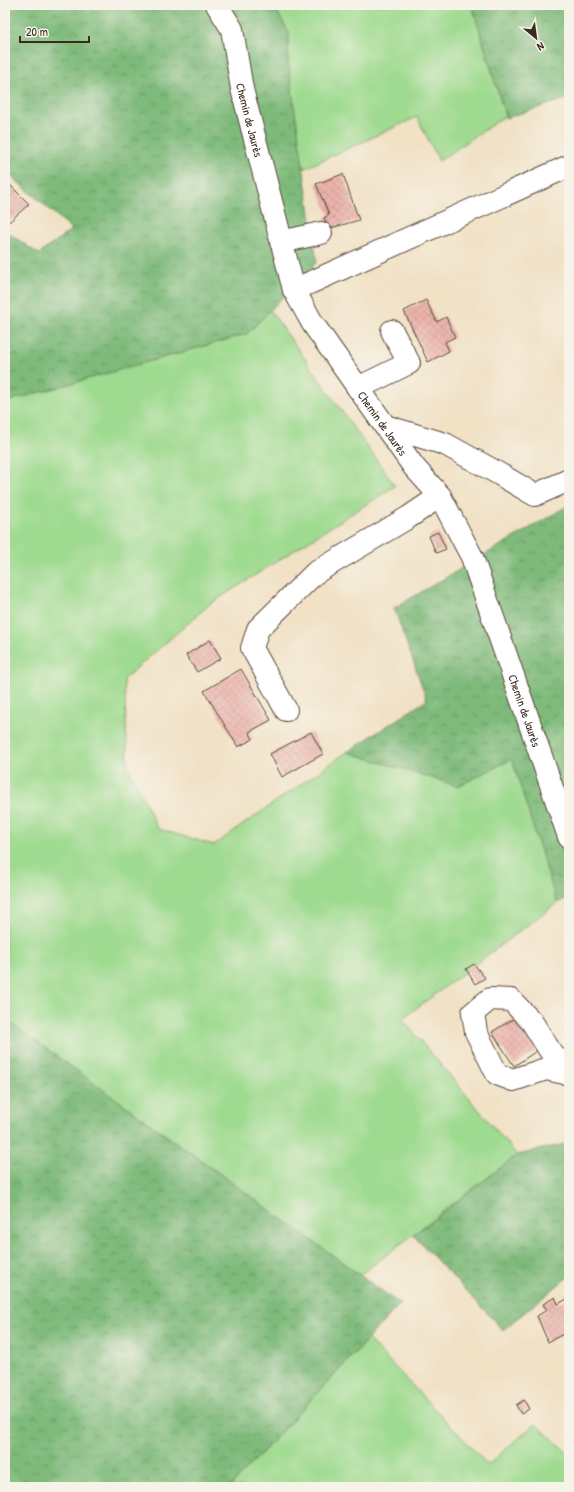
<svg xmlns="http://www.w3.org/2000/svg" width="574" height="1492" font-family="'Patrick Hand',sans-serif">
	<defs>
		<pattern id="forest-crowns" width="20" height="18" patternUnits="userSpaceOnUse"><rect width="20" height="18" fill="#7eba7a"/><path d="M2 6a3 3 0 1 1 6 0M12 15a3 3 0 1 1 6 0" fill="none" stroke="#689763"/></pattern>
		<pattern id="building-cross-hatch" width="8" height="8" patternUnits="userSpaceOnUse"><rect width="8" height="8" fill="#ebb4ac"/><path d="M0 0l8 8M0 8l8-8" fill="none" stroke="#ca9b94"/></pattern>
	</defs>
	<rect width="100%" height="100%" fill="#f7f3e8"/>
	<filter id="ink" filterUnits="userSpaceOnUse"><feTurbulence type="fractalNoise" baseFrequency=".025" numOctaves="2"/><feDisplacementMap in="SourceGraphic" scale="8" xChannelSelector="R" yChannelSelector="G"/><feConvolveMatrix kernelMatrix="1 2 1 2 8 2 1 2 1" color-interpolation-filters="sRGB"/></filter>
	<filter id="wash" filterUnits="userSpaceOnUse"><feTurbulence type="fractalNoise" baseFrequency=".012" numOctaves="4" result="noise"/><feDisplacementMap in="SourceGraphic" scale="16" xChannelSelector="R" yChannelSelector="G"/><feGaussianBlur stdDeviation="0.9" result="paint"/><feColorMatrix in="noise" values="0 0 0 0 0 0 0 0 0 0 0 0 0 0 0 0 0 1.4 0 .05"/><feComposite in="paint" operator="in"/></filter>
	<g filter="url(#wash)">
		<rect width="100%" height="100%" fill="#f1e1c5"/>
		<!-- green -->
		<path fill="#9eda8f" stroke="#6c8256" d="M273,5H472L505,116L439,161L417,117L303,169L288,62L289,32Z
			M270,310L395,486L210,604L124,679L128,767L158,829L214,845L347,752L458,786L512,759L557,903L402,1019L517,1155L360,1275L5,1019V402L247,334Z
			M368,1339L488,1465L535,1424L569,1453V1487H230Z"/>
		<!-- forest -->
		<path fill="url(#forest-crowns)" stroke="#5c724c" d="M5,5H273L289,32L288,62L317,262L247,334L5,402V231L39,254L72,229L5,171Z
			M472,5H569V98L506,118Z
			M569,505V897L557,903L512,759L458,786L347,752L427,700L394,608Z
			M5,1019L400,1304L230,1487H5Z
			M569,1143V1276L503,1330L413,1235L517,1155Z"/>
		<g id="blocks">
			<!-- building -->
			<path fill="url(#building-cross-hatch)" d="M343,174L359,220L328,229L324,218L329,215L316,184Z
				M5,180L29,204L9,222L5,217Z
				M426,300L437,322L446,317L455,337L445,342L449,351L428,362L404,311Z
				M438,532L446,549L436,553L429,536Z
				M210,640L221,658L197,672L186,655Z
				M241,669L271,720L249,732L253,739L238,747L204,691Z
				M311,732L323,754L282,777L270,754Z
				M474,964L485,978L475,984L466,969Z
				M516,1017L538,1050L514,1066L492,1032Z
				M555,1297L558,1304L569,1298V1331L548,1342L537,1316L547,1310L543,1304Z
				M524,1400L529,1409L521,1414L516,1405Z"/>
		</g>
	</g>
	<g filter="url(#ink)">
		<use href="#blocks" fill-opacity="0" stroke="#564537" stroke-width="1"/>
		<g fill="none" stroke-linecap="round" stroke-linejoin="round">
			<defs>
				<g id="minor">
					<path id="s1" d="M217,5L232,29L242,89L294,290L313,324L385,426L414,467L440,496L472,557L569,837"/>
					<path d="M281,242L321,233"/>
					<path d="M294,290L569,166"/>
					<path d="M358,388L409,363L392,331"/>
					<path d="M385,426L445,444L494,471L535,495L569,480"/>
					<path d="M286,710L252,648L258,629L315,573L409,517L440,496"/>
					<path d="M569,1069L552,1054L532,1022L511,1000L490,999L473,1013L476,1032L497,1074L513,1080L546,1069L569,1074"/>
				</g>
			</defs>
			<!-- minor casing -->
			<use href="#minor" stroke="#564537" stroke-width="24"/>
			<!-- minor -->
			<use href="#minor" stroke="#fff" stroke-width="22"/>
		</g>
	</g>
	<g text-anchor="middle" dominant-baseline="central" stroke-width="3.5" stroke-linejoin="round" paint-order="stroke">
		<!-- street labels -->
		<g font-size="12" fill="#3b2a1e" stroke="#f7f3e8">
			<text stroke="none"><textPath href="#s1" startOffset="121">Chemin de Jaurès</textPath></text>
			<text stroke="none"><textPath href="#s1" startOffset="457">Chemin de Jaurès</textPath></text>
			<text stroke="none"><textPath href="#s1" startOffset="781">Chemin de Jaurès</textPath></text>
		</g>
	</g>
	<!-- margin -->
	<rect width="574" height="1492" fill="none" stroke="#f7f3e8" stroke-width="20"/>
	<!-- north arrow -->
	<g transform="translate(536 38) rotate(151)" stroke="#f7f3e8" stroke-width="3" paint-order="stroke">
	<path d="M0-3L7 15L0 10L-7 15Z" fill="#3b2a1e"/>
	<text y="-6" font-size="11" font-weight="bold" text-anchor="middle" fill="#3b2a1e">N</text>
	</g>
	<!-- scale -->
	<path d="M20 36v6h69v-6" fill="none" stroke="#3b2a1e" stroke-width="2"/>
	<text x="26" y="36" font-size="12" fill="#3b2a1e" stroke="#f7f3e8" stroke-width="3" paint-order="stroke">20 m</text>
</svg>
